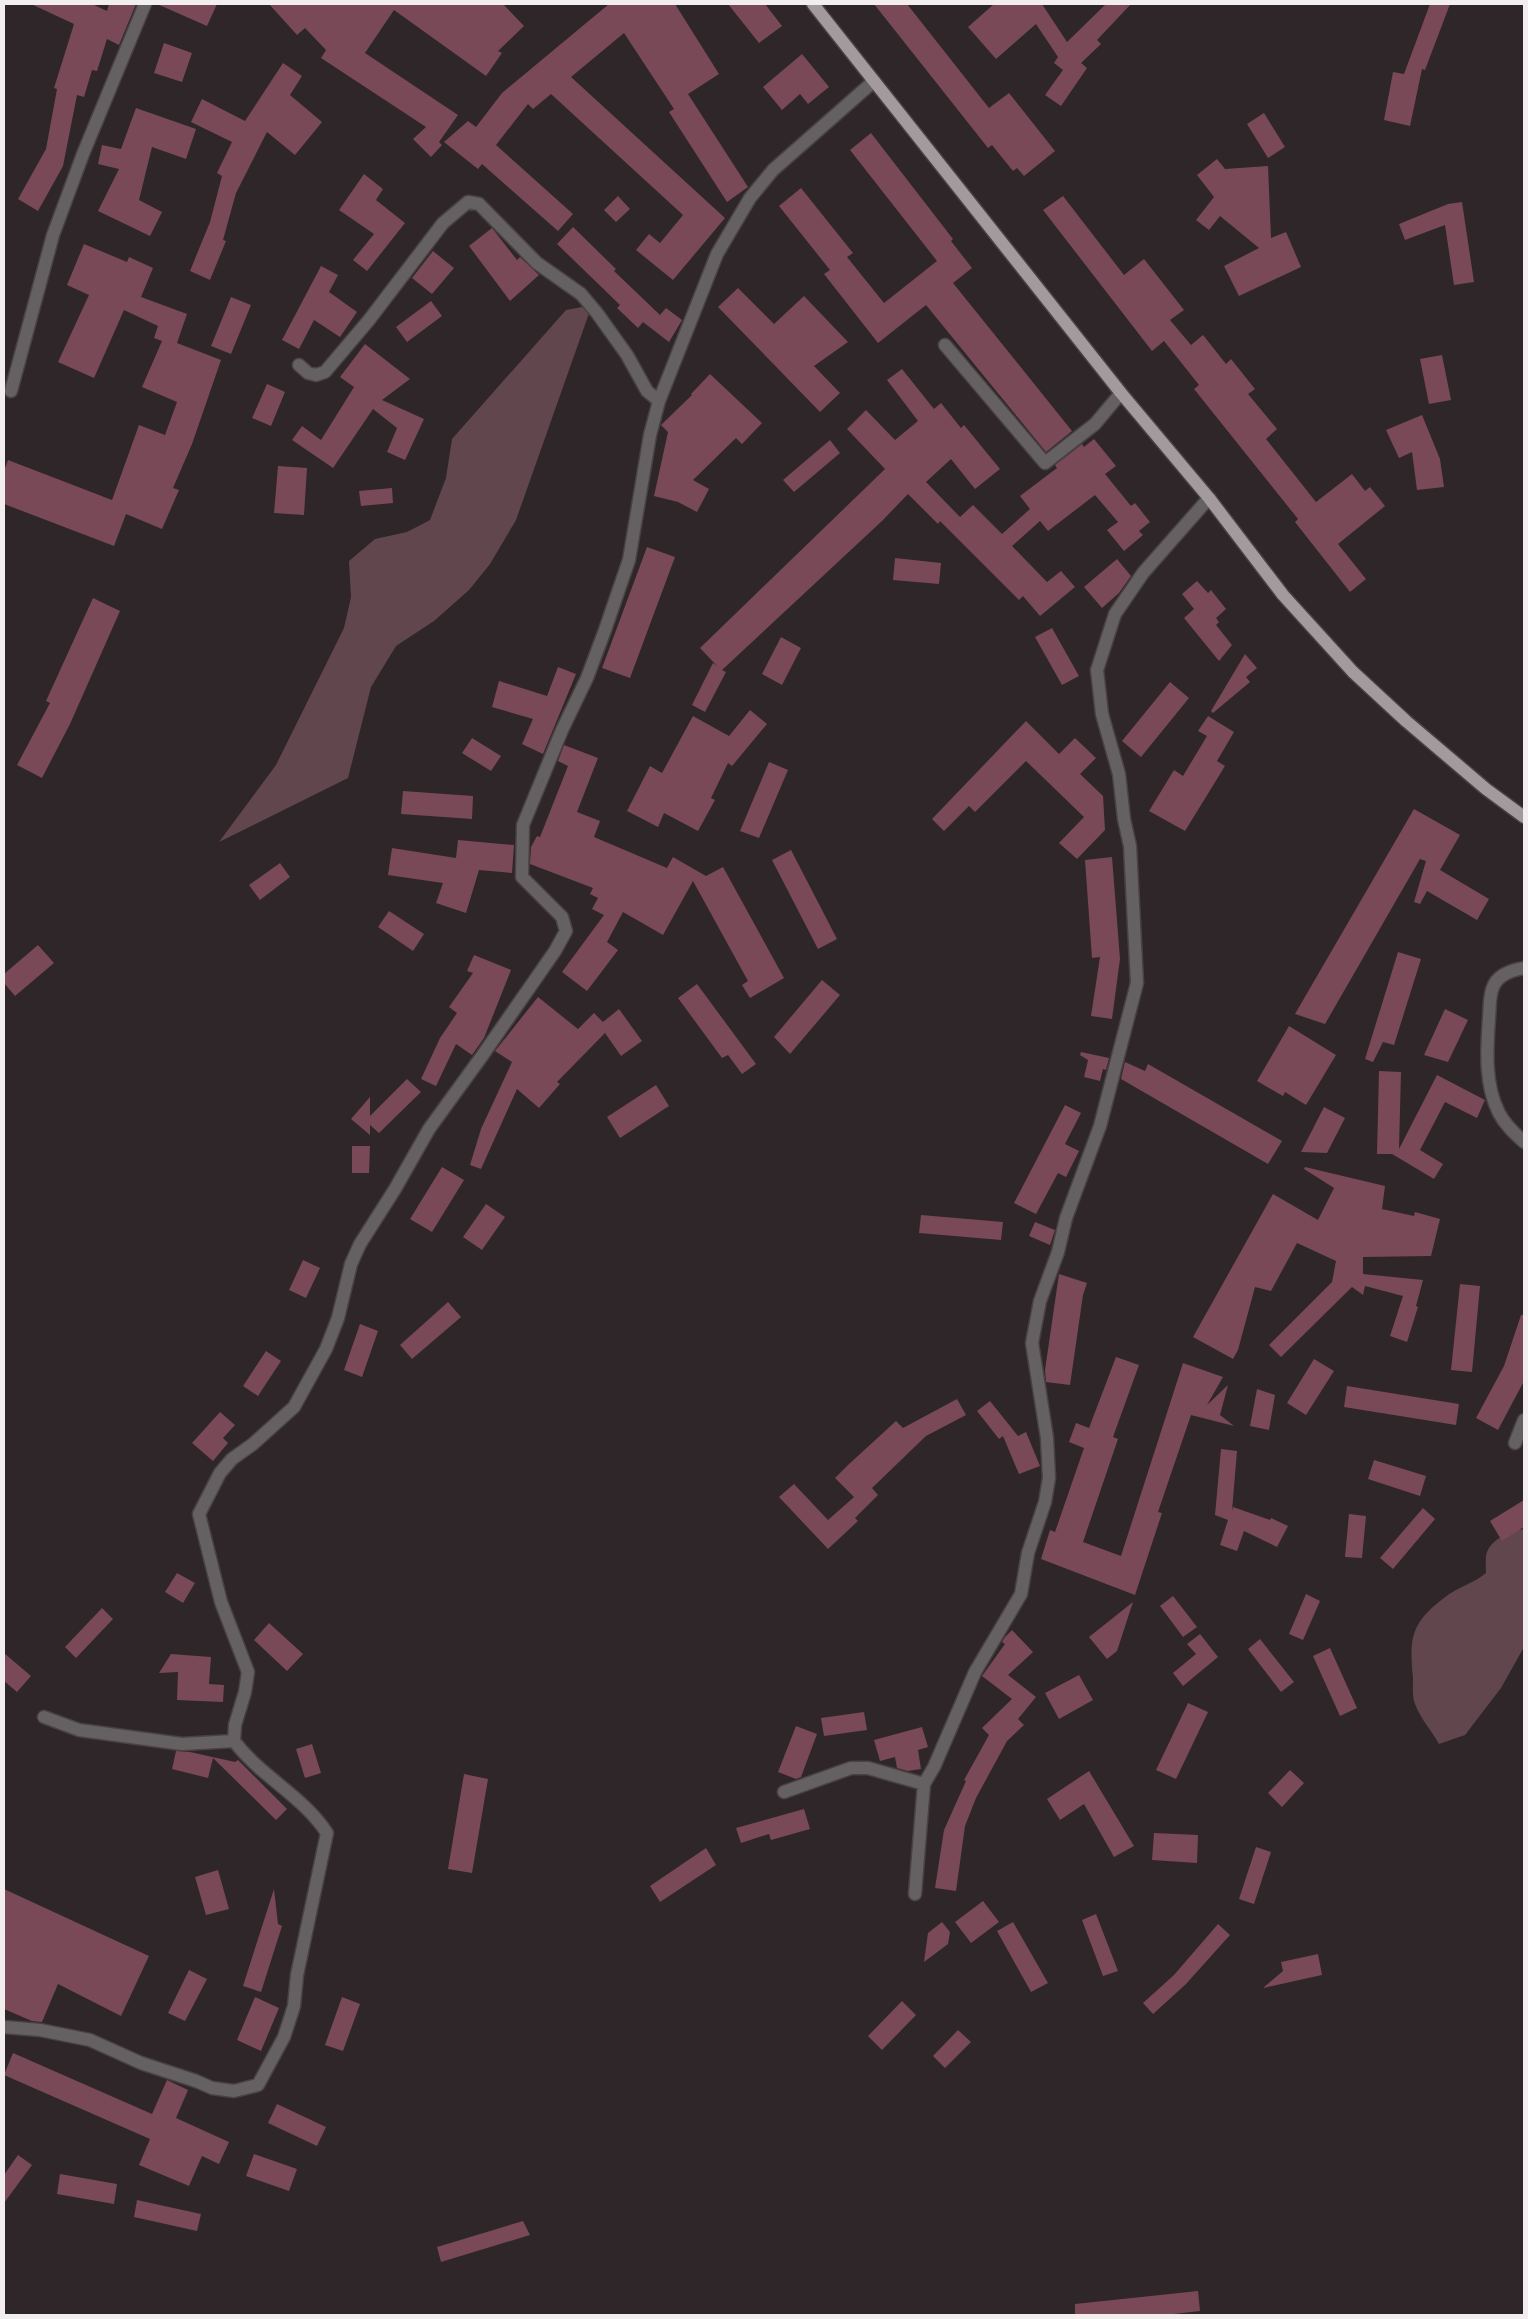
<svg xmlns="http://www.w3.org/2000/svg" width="1528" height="2319" font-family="Figtree,sans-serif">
	<rect width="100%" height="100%" fill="#2e2628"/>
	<!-- green -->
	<path fill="#62464e" d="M592,305L516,520L490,564L469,590L434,621L396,646L371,687L348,778L219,842L276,765L344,628L351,597L349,561L375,539L407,532L430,520L446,478L452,439L566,310Z
		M1524,1529V1647L1501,1688L1465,1735L1439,1744C1432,1731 1420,1718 1415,1704C1412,1697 1413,1686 1413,1678C1409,1638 1411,1623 1444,1598C1457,1587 1473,1584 1486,1573C1486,1567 1485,1557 1487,1552C1493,1538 1511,1531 1524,1529Z"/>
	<!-- building -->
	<path fill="#794958" d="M31,4H92L107,11L109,4H136L119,45L107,39L97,71L92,70L84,97L77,95L63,166L38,211L18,199L46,149L57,89L54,88L74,24Z
		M157,4H217L207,26Z
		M269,4H503L524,26L498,51L502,53L486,76L394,10L365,53L458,115L439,142L442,145L431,157L413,139L426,127L321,58L326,50L305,28L297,35Z
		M609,4H675L719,74L688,94L748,187L727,202L669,112L674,109L624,33L571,77L725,218L673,280L636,250L649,234L660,243L683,215L551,94L533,109L528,104L496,145L573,214L558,231L482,164L478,169L444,142L468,121L476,127L502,93Z
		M728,4H765L782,26L759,43Z
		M874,4H907L989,108L1009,93L1055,151L1024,176L1017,168L1013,171L992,145L988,148Z
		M994,4H1042L1067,42L1106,4H1131L1097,40L1101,44L1081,63L1087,68L1061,106L1045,95L1063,70L1054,63L1058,57L1036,24L996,59L968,27Z
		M1430,4H1450L1425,70L1422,69L1410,126L1384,120L1393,72L1404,74Z
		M164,43L192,53L182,82L154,73Z
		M802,54L829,87L808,104L800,94L782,110L763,87Z
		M283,63L302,76L290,95L322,122L295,155L267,132L236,193L223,240L226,241L210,280L190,271L210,222L222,176L217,173L232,142L191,122L202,99L245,121Z
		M136,108L196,129L186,159L152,147L139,200L162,212L150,236L98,211L119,169L98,164L102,145L121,149Z
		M1264,113L1285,147L1268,158L1247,124Z
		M871,133L953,239L951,241L972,268L953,283L1072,431L1046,452L926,305L878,343L824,274L830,270L779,206L801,188L853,253L847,257L884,303L937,261L850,150Z
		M1217,159L1225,169L1268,166L1271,238L1286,232L1301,267L1239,296L1224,266L1259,248L1220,216L1209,230L1196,220L1214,197L1197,175Z
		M364,174L383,189L376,200L405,223L367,271L353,260L374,234L339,210Z
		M618,196L630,209L616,222L604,210Z
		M1063,196L1124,275L1144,259L1184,310L1170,320L1191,345L1203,335L1226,364L1231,359L1255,389L1248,394L1277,429L1266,439L1316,502L1352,474L1365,491L1370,487L1385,506L1338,544L1366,579L1350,592L1295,522L1298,519L1194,389L1199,385L1164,341L1152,351L1043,210Z
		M1462,202L1474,282L1454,285L1445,225L1405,240L1399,224L1448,204Z
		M573,227L616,269L614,271L660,315L666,308L682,320L669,342L643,322L638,328L617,308L620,305L557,244Z
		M492,228L517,260L520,257L539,275L510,301L469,246Z
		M84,244L127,262L129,257L153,268L141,297L187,314L177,343L221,360L192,444L173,488L179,490L162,529L126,514L114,546L4,504V471L8,460L112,500L139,425L165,435L177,402L142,387L162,341L154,338L158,326L124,310L94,378L58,362L89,295L67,285Z
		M433,251L454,268L432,294L412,278Z
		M321,266L338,275L329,292L357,312L340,337L314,320L299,349L282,340Z
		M738,288L774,324L804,296L848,342L814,366L840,393L820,412L718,307Z
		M231,297L251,305L231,354L211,346Z
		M431,301L442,316L407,342L396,327Z
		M365,344L410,379L382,400L424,419L405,460L387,452L397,428L373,409L333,468L292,440L302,426L321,440L354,387L340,377Z
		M1442,355L1451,400L1429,404L1420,359Z
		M902,369L934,409L941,403L961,428L964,425L1000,469L975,489L951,459L926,482L960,517L973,505L1002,534L1030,509L1020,496L1057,468L1055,465L1082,444L1084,447L1094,439L1116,466L1105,474L1131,506L1135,503L1150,522L1139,531L1143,535L1124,551L1107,530L1118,522L1095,495L1048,531L1040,521L1012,546L1047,582L1061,571L1075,587L1040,616L1023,596L1019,600L940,521L938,524L908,494L882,521L722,670L726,672L705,712L692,705L713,663L717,666L700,648L885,469L847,429L866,410L895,440L918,421L887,380Z
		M710,374L762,423L742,444L736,438L693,480L709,489L697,512L678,502L654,496L668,432L661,425L692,395L691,394Z
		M267,384L285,392L271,426L252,418Z
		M1422,415L1440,459L1444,487L1417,490L1412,452L1399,458L1386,430Z
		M830,440L840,453L794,492L783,480Z
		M278,466L307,468L304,515L274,513Z
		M392,488L393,503L361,506L359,491Z
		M647,547L675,557L630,678L602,668Z
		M895,558L941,563L939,584L893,580Z
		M1117,559L1131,576L1119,593L1102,608L1084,587Z
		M1197,581L1208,593L1211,590L1226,609L1216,618L1219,622L1216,625L1232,645L1219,661L1184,618L1194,609L1182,594Z
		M93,598L120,611L70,724L42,778L17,765L50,703L46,701Z
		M1052,628L1079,676L1062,685L1035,637Z
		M781,637L801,648L782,685L762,674Z
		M1245,654L1257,668L1246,677L1250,682L1213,713L1211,711Z
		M558,667L576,674L543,754L522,744L533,719L492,707L499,681L547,696Z
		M1170,682L1189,698L1141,757L1122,741Z
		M750,710L767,724L732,766L728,763L711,798L715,800L698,831L664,813L658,827L627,811L650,766L662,773L693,716L729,736Z
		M1208,716L1234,732L1217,761L1225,766L1185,831L1149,811L1174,770L1183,776L1207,736L1198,731Z
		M1026,721L1059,754L1075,738L1096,758L1080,774L1103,796L1105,830L1077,859L1059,843L1084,817L1026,761L975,812L969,806L944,831L932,819Z
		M472,738L501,756L491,771L462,753Z
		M564,745L598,758L577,812L600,821L594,837L667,868L673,857L706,876L723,867L784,978L750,998L742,985L748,981L693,881L663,935L623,912L607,942L618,950L587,991L562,972L604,915L592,909L598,898L590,894L593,888L530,864L531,847L537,836L540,837L568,766L558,761Z
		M769,762L788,770L759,838L740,831Z
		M403,791L473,796L472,819L401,814Z
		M1414,809L1460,835L1440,870L1489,899L1477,920L1427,891L1420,904L1414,902L1426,861L1420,859L1325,1024L1295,1014Z
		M458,840L514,845L512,873L479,870L466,913L436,903L443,883L388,875L392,848L456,858Z
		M791,850L837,939L818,949L772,860Z
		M1112,857L1120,959L1112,1019L1091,1016L1100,957L1092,958L1085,860Z
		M280,863L290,877L260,900L249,885Z
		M389,911L424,934L413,951L378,927Z
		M38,945L54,963L15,996L4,983V974Z
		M1398,952L1421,959L1394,1045L1383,1042L1373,1062L1365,1059Z
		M474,955L511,970L484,1038L472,1055L456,1044L436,1086L421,1079L440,1038L457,1013L449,1007L473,973L467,971Z
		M822,980L840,995L790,1054L774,1037Z
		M697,984L756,1064L742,1074L728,1055L722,1058L678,998Z
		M538,997L578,1029L594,1013L603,1022L619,1009L642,1041L621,1056L605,1033L557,1082L560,1084L539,1108L517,1089L481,1169L470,1165L481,1129L512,1062L495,1051Z
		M1445,1009L1468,1020L1448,1062L1424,1055Z
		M1289,1026L1336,1055L1306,1105L1285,1092L1283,1096L1257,1081Z
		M1081,1052L1109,1058L1106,1070L1103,1069L1100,1081L1084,1077L1088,1060L1080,1055Z
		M1125,1062L1145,1071L1148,1064L1282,1141L1268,1164L1121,1079Z
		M1379,1071L1401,1072L1399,1149L1437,1075L1485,1100L1477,1118L1445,1102L1420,1150L1443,1164L1434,1179L1392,1154H1377Z
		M407,1079L421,1092L379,1133L370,1125V1135L351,1119L370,1097V1116Z
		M656,1085L669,1106L620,1138L607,1117Z
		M1065,1105L1081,1113L1065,1144L1079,1151L1066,1177L1058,1173L1036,1214L1014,1203Z
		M1324,1107L1345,1118L1327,1153L1301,1152Z
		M352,1146H370L369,1173H352Z
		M442,1167L464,1180L432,1232L410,1219Z
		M1305,1167L1385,1186L1382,1209L1414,1216L1415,1212L1440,1219L1431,1256L1363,1257V1274L1423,1280L1416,1306L1418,1307L1407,1342L1390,1336L1403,1296L1365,1286L1363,1295L1352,1287L1281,1357L1269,1345L1332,1282L1336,1261L1297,1243L1271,1291L1255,1287L1238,1350L1233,1359L1193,1337L1273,1194L1318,1220L1334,1188L1304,1169Z
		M486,1204L505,1217L482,1250L463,1237Z
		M921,1215L1003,1222L1001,1240L919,1233Z
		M1035,1222L1055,1230L1050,1245L1029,1236Z
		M303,1260L320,1268L306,1298L289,1290Z
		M1059,1274L1087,1283L1083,1295L1070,1385L1046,1382L1045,1370Z
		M1460,1284L1480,1286L1472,1372L1451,1370Z
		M448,1302L461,1317L412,1359L400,1345Z
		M1521,1315H1524V1381L1498,1430L1476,1418L1504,1366Z
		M360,1324L378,1331L362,1377L344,1370Z
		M266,1351L281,1361L258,1396L243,1386Z
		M1116,1357L1139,1365L1113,1437L1118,1439L1083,1542L1121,1556L1183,1363L1223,1377L1207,1405L1228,1385L1220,1415L1234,1426L1191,1415L1158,1512L1162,1513L1135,1595L1041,1559L1050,1530L1055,1532L1084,1448L1069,1442L1076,1423L1089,1428Z
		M1314,1359L1334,1371L1306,1415L1287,1403Z
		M1347,1386L1459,1404L1456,1425L1344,1407Z
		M1257,1389L1275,1395L1269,1430L1250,1426Z
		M957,1399L966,1415L926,1436L872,1488L878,1495L855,1518L858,1521L828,1549L779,1497L794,1484L828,1520L854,1497L835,1478L848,1465L896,1421L903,1428Z
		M990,1401L1018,1436L1026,1432L1040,1466L1019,1474L1003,1436L999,1439L977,1411Z
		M220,1412L235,1425L223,1438L228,1443L213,1461L192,1443Z
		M1221,1449L1237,1451L1232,1511L1233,1507L1270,1520L1271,1518L1288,1526L1277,1547L1244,1531L1237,1551L1220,1545L1228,1520L1215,1515Z
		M1374,1460L1426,1476L1420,1496L1368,1479Z
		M1524,1500V1527L1502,1541L1490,1521Z
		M1423,1508L1435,1519L1393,1569L1380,1558Z
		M1349,1514L1366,1516L1362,1558L1345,1557Z
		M177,1573L195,1583L183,1603L165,1592Z
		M1306,1594L1320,1601L1303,1640L1289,1634Z
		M1173,1596L1197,1627L1183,1637L1160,1606Z
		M1133,1602L1117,1651L1107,1659L1089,1637Z
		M102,1608L113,1619L76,1658L65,1647Z
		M269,1623L303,1654L287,1671L254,1640Z
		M1012,1630L1033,1652L1008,1675L1036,1697L1018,1719L1024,1725L1007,1741L976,1798L965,1826L956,1891L935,1888L944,1830L966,1781L964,1780L989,1735L982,1728L1012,1699L982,1676L1005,1644L1002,1642L1005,1637Z
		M1200,1634L1218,1657L1183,1686L1173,1673L1196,1654L1187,1644Z
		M1260,1639L1294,1682L1281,1692L1248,1649Z
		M1330,1648L1357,1708L1340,1716L1313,1656Z
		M4,1653L31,1676L17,1692L4,1681Z
		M171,1654L211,1657L209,1684L224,1685L223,1702L177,1700L178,1672L159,1673Z
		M1079,1675L1093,1700L1059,1719L1045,1693Z
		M1188,1703L1208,1712L1176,1779L1156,1770Z
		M864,1712L867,1730L824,1736L821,1718Z
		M796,1726L817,1734L801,1777L796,1779L778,1772Z
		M922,1727L928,1747L918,1750L921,1769L908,1771L897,1768L895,1757L880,1761L874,1740Z
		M312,1744L321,1773L305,1778L296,1749Z
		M176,1751L190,1752L235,1762L238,1760L287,1809L276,1820L213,1758L208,1778L172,1769Z
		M1290,1770L1304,1783L1282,1807L1268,1793Z
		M1089,1771L1134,1846L1114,1857L1084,1804L1060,1820L1047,1799Z
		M464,1774L488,1779L472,1873L448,1869Z
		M804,1809L810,1829L771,1840L769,1834L741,1843L736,1828Z
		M1154,1833L1198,1835L1197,1863L1152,1860Z
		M1256,1847L1271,1852L1254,1904L1239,1899Z
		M706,1848L716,1865L660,1902L650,1886Z
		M218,1870L229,1909L206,1915L195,1877Z
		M4,1889L149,1956L121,2016L58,1984L42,2022L32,2021L4,2009Z
		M274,1889L278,1924L282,1926L261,1992L243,1986Z
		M983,1901L999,1922L971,1943L955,1922Z
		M1096,1914L1118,1971L1103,1976L1082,1920Z
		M942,1922L950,1932L948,1944L924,1962L928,1933Z
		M1013,1922L1048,1983L1031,1992L997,1931Z
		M1218,1924L1230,1935L1186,1984L1153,2014L1143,2003L1174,1975Z
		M1318,1954L1322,1975L1263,1988L1283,1971L1281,1962Z
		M189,1970L207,1979L185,2021L168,2013Z
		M255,1997L279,2008L261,2051L237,2040Z
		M342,1997L360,2004L343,2051L325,2045Z
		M902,2001L916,2015L882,2050L868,2036Z
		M958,2030L971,2042L945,2068L933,2056Z
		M13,2053L152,2114L167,2080L188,2090L176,2118L229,2142L219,2164L202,2156L189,2186L139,2165L150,2139L4,2075Z
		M277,2104L326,2127L317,2146L268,2123Z
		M254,2154L297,2169L289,2191L246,2176Z
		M18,2155L32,2165L4,2203V2175Z
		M60,2174L117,2184L114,2204L57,2194Z
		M137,2200L201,2214L197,2231L134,2217Z
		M523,2221L530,2235L441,2262L437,2247Z
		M1198,2291L1200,2311L1165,2315H1075V2304Z"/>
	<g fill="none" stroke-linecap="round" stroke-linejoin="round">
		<defs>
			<path id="minor" d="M945,345L1045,463L1095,424L1121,393
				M299,365L308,373L316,375L325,372L369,320L443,223L468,202L479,204L537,263L581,294L597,313L627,355L647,391L659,401
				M11,391L53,235L83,154L145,4
				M1524,968C1512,970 1498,974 1493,987C1489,996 1490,1008 1489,1018C1487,1048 1484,1084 1499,1113C1505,1125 1515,1134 1524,1142
				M1515,1443L1524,1420
				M44,1717L79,1730L182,1744L234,1741
				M784,1792L851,1768H868L924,1784
				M915,1894L924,1784L934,1767L975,1672L1021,1594L1028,1553L1045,1502L1049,1478L1047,1438L1032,1343L1040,1301L1058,1252L1066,1218L1100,1126L1137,983L1130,846L1124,819L1119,774L1102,714L1097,670L1115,614L1143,573L1209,498
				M4,2027L40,2030L90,2040L141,2063L196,2081L212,2088L234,2091L258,2085L284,2037L294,2006L297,1975L327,1833C303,1796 261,1777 234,1741L235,1725L245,1692L248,1672L221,1602L199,1514L220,1473L232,1459L253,1444L294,1407L326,1349L338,1318L351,1264L360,1244L395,1189L429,1129L482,1056L555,951L566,931L562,917L522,877L523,825L562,730L587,678L605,630L629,560L650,435L659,401L717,254L750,198L773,170L874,81"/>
			<path id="primary" d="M813,4L1121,393L1209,498L1283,595L1353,672L1406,721L1486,789L1524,817"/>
		</defs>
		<!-- minor casing -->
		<use href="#minor" stroke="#494244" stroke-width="15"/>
		<!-- primary casing -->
		<use href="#primary" stroke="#494244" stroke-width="15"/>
		<!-- minor -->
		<use href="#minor" stroke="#656162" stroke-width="12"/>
		<!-- primary -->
		<use href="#primary" stroke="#a29a9c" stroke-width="12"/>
	</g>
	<!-- border -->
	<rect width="1528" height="2319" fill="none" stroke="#f2edee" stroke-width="10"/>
</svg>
